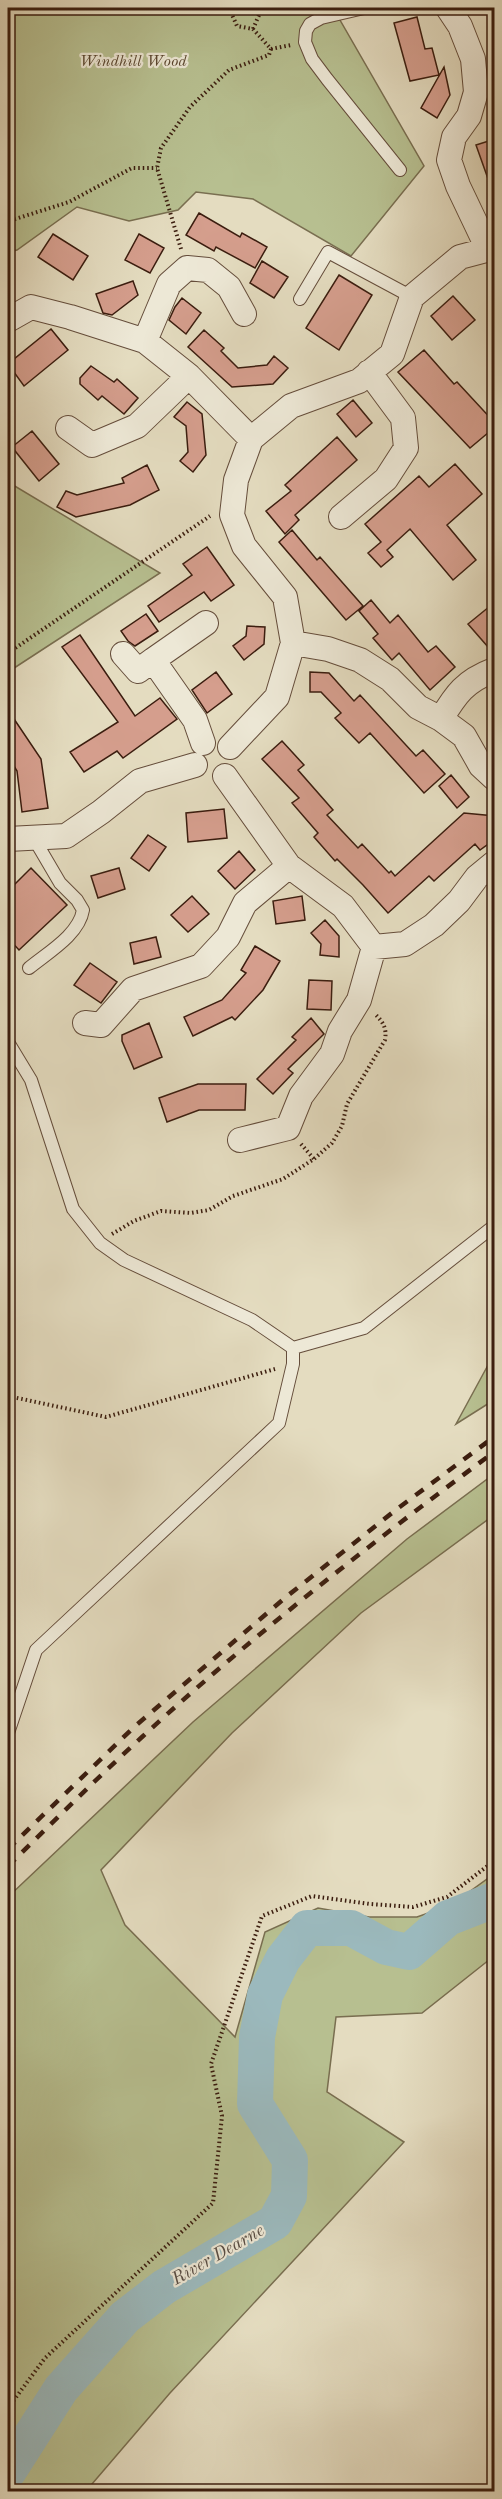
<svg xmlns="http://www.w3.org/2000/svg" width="502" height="2499" font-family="'Old Standard TT',serif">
	<rect width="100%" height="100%" fill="#e4dcc0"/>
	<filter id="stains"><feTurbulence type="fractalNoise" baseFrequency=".00333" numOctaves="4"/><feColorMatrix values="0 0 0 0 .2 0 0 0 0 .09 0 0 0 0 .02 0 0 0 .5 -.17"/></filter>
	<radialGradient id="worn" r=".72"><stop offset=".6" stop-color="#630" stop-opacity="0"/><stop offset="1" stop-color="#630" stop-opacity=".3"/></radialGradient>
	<!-- green -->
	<path fill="#b7bf90" stroke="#796e50" stroke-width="1.5" d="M8,8H333L424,166L351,256L253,199L196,192L178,210L129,221L77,207L17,250L8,252Z
		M8,482L160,573L8,672Z
		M494,1354V1400L456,1424Z
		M494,1474V1515L361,1613L232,1733L101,1870L125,1925L235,2037L265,1932L318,1908L369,1917H417L451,1905L494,1874V1956L422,2013L336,2017L327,2092L404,2142L170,2393L86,2491L8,2492V1897L193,1722L407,1539Z"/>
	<!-- water -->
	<path fill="#9bb9bd" stroke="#757b77" stroke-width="1.5" d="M8,2117C19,2129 14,2151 8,2164Z"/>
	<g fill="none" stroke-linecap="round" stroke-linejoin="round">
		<!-- river -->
		<path stroke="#9bb9bd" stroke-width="36" d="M8,2472L61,2389L125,2317L164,2287L275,2222L289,2196L290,2160L255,2104L257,2037L265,1995L283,1959L307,1928H351L386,1947L409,1952L448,1918L494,1900"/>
	</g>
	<!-- building -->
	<path fill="#d59e8d" stroke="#3b1d0f" stroke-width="1.5" d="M417,17L425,49L432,48L439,75L410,81L394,23Z
		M444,67L450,95L437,118L421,108Z
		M495,139V189L492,190L476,145Z
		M199,213L240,237L242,233L267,247L255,268L216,247L214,251L186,235Z
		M53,234L88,256L73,280L38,257Z
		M139,234L164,248L150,273L125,260Z
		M262,261L288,277L274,298L250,283Z
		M339,275L372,295L339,350L306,328Z
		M133,281L138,295L112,315L103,313L96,294Z
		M453,296L475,320L452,340L431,316Z
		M182,298L201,313L186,334L169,320L175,307Z
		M51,329L68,350L24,386L8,364Z
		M204,330L224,348L221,351L238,368L267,365L274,356L288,368L273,384L232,387L188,347Z
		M424,350L454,384L457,382L495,423V427L470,448L398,372Z
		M91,366L114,382L117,379L138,398L124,414L102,396L98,400L80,384V378Z
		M353,400L372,423L356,437L337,414Z
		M187,402L202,414L206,455L193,472L180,461L188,452L186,426L174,417Z
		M32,431L59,464L39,481L12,447Z
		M337,437L357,460L295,515L299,520L285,534L266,511L291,491L285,485Z
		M455,464L482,494L447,525L476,560L453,580L410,529L387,550L393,557L381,567L368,553L381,542L365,524L419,476L429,487Z
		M147,465L159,490L130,505L76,517L57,507L66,491L77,495L124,483L122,478Z
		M292,530L317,560L320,557L363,606L346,620L279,542Z
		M207,547L234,585L211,601L204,592L159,622L148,606L192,575L183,564Z
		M371,600L390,623L398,615L428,652L436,646L455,667L430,690L399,653L392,660L373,638L378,634L359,611Z
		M495,602V655L468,624Z
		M146,614L158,631L135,646L128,641L121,631Z
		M247,626L265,627L264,644L244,660L233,646L246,636Z
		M80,635L135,716L160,698L177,719L123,758L117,751L84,772L70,752L118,722L62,647Z
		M216,672L232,694L207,713L192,690Z
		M310,672L329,673L354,701L360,695L416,756L423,750L445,774L424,793L370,733L359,743L335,718L341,713L321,692H310Z
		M8,710L41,759L48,808L22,812L17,771L8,756Z
		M282,741L304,765L298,770L333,810L327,815L358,848L362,844L389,873L391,871L395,876L464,813L495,816V839L480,850L475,844L434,881L429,876L388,913L363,885L337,859L335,861L314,837L318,833L292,803L299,798L262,759Z
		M451,775L469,797L457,808L439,786Z
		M224,809L227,838L188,842L186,813Z
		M148,835L166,847L149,871L131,858Z
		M239,851L255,870L235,889L218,871Z
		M31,868L67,905L19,950L8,938V891Z
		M119,868L125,889L98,898L91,876Z
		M192,896L209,914L188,932L171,915Z
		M302,896L305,920L276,924L273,901Z
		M325,920L339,936V957L320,955L321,944L311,933Z
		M156,937L161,957L134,964L130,943Z
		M255,946L280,961L263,990L235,1020L232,1017L193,1036L184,1017L222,1000L246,973L241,970Z
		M90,963L117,982L101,1003L74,985Z
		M309,980L332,981L331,1010L307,1009Z
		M311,1018L324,1034L288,1069L293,1073L273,1094L257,1079L296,1040L292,1037Z
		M149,1023L162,1057L134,1069L122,1041V1035Z
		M198,1084H246L245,1110H199L167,1122L159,1098Z"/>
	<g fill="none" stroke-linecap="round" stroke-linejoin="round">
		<defs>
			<path id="lane" d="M364,8L321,18L310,24L306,31L305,42L312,59L327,79L400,170
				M300,299L328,252L412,297
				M29,968C47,953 79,935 83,910L77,900L60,883L33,837
				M8,1042L31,1080L73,1209L100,1243L124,1260L252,1320L293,1348V1364L279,1423L36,1650L8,1733
				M293,1348L364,1328L494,1226"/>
			<path id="street" d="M448,8L460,26L473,59L476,92L469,116L454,137L449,160L458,186L488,249
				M8,320L31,307L70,317L145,341L189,376L251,439
				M145,341L169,284L187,268L208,270L229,287L244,314
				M68,428L92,445L137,426L189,376
				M341,517L386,479L406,448L403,418L369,372
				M293,643L328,649L360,660L390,679L418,707L441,719L464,736L481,766L494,778
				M123,654L138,671L153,660
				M441,719C456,694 465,681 494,670
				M203,743L195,720L153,660L206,623
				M230,747L277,697L293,643L285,597L244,546L232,515L236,480L251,439L291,406L359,381L392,354L412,297L460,257L494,248
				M225,776L289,866L343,906L374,947L359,1000L340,1031L332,1054L301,1096L288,1128L240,1140
				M8,839L66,836L101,812L140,781L195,765
				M374,947L405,944L434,925L459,901L477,877L494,863
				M85,1023L101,1025L133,989L201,966L228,937L245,903L289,866"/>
		</defs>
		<!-- lane casing -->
		<use href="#lane" stroke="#654d3b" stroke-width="14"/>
		<!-- street casing -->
		<use href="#street" stroke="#654d3b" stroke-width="26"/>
		<!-- path -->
		<path stroke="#3b1d0f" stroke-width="4" stroke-dasharray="1.5 3" stroke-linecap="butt" d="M253,29L262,8
			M271,49L291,45
			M8,215L12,220L69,202L132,168H157
			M181,249L157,168L161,148L190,107L229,70L269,55L271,49L253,29L237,26L229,8
			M8,653L210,516
			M301,1144L314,1159
			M112,1234L134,1221L161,1211L191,1213L209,1210L233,1196L283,1179L314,1159L332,1143L342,1126L347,1104L385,1040C387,1028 383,1022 375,1014
			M8,1396L106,1417L275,1369
			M8,2408L45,2358L213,2203L222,2116L211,2064L262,1916L312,1896L370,1904L413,1907L447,1897L494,1861"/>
		<!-- lane -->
		<use href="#lane" stroke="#ede8d6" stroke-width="12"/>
		<!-- street -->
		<use href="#street" stroke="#ede8d6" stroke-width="24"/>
		<!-- rail -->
		<path stroke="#3b1d0f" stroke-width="4.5" stroke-dasharray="10 10" stroke-linecap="butt" d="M8,1849L133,1728L286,1597L397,1509L494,1437
			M8,1866C52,1823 96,1779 142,1737C253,1635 373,1542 494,1452"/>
	</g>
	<g text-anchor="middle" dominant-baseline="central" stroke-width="4.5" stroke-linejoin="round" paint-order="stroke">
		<!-- park labels -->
		<g font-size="16" font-style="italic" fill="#5a462f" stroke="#ede8d6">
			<text x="133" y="62">Windhill Wood</text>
		</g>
		<!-- water labels -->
		<g font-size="18" font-style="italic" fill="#584c43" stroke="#ede8d6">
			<text transform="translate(218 2255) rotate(-30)">River Dearne</text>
		</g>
	</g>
	<!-- margin -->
	<rect width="502" height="2499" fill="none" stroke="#e4dcc0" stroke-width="30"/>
	<rect x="9" y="9" width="484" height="2481" fill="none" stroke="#3b1d0f" stroke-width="3"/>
	<rect x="15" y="15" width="472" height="2469" fill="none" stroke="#3b1d0f" stroke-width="1.5"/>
	<rect width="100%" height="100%" filter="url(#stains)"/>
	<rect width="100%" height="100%" fill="url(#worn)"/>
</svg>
